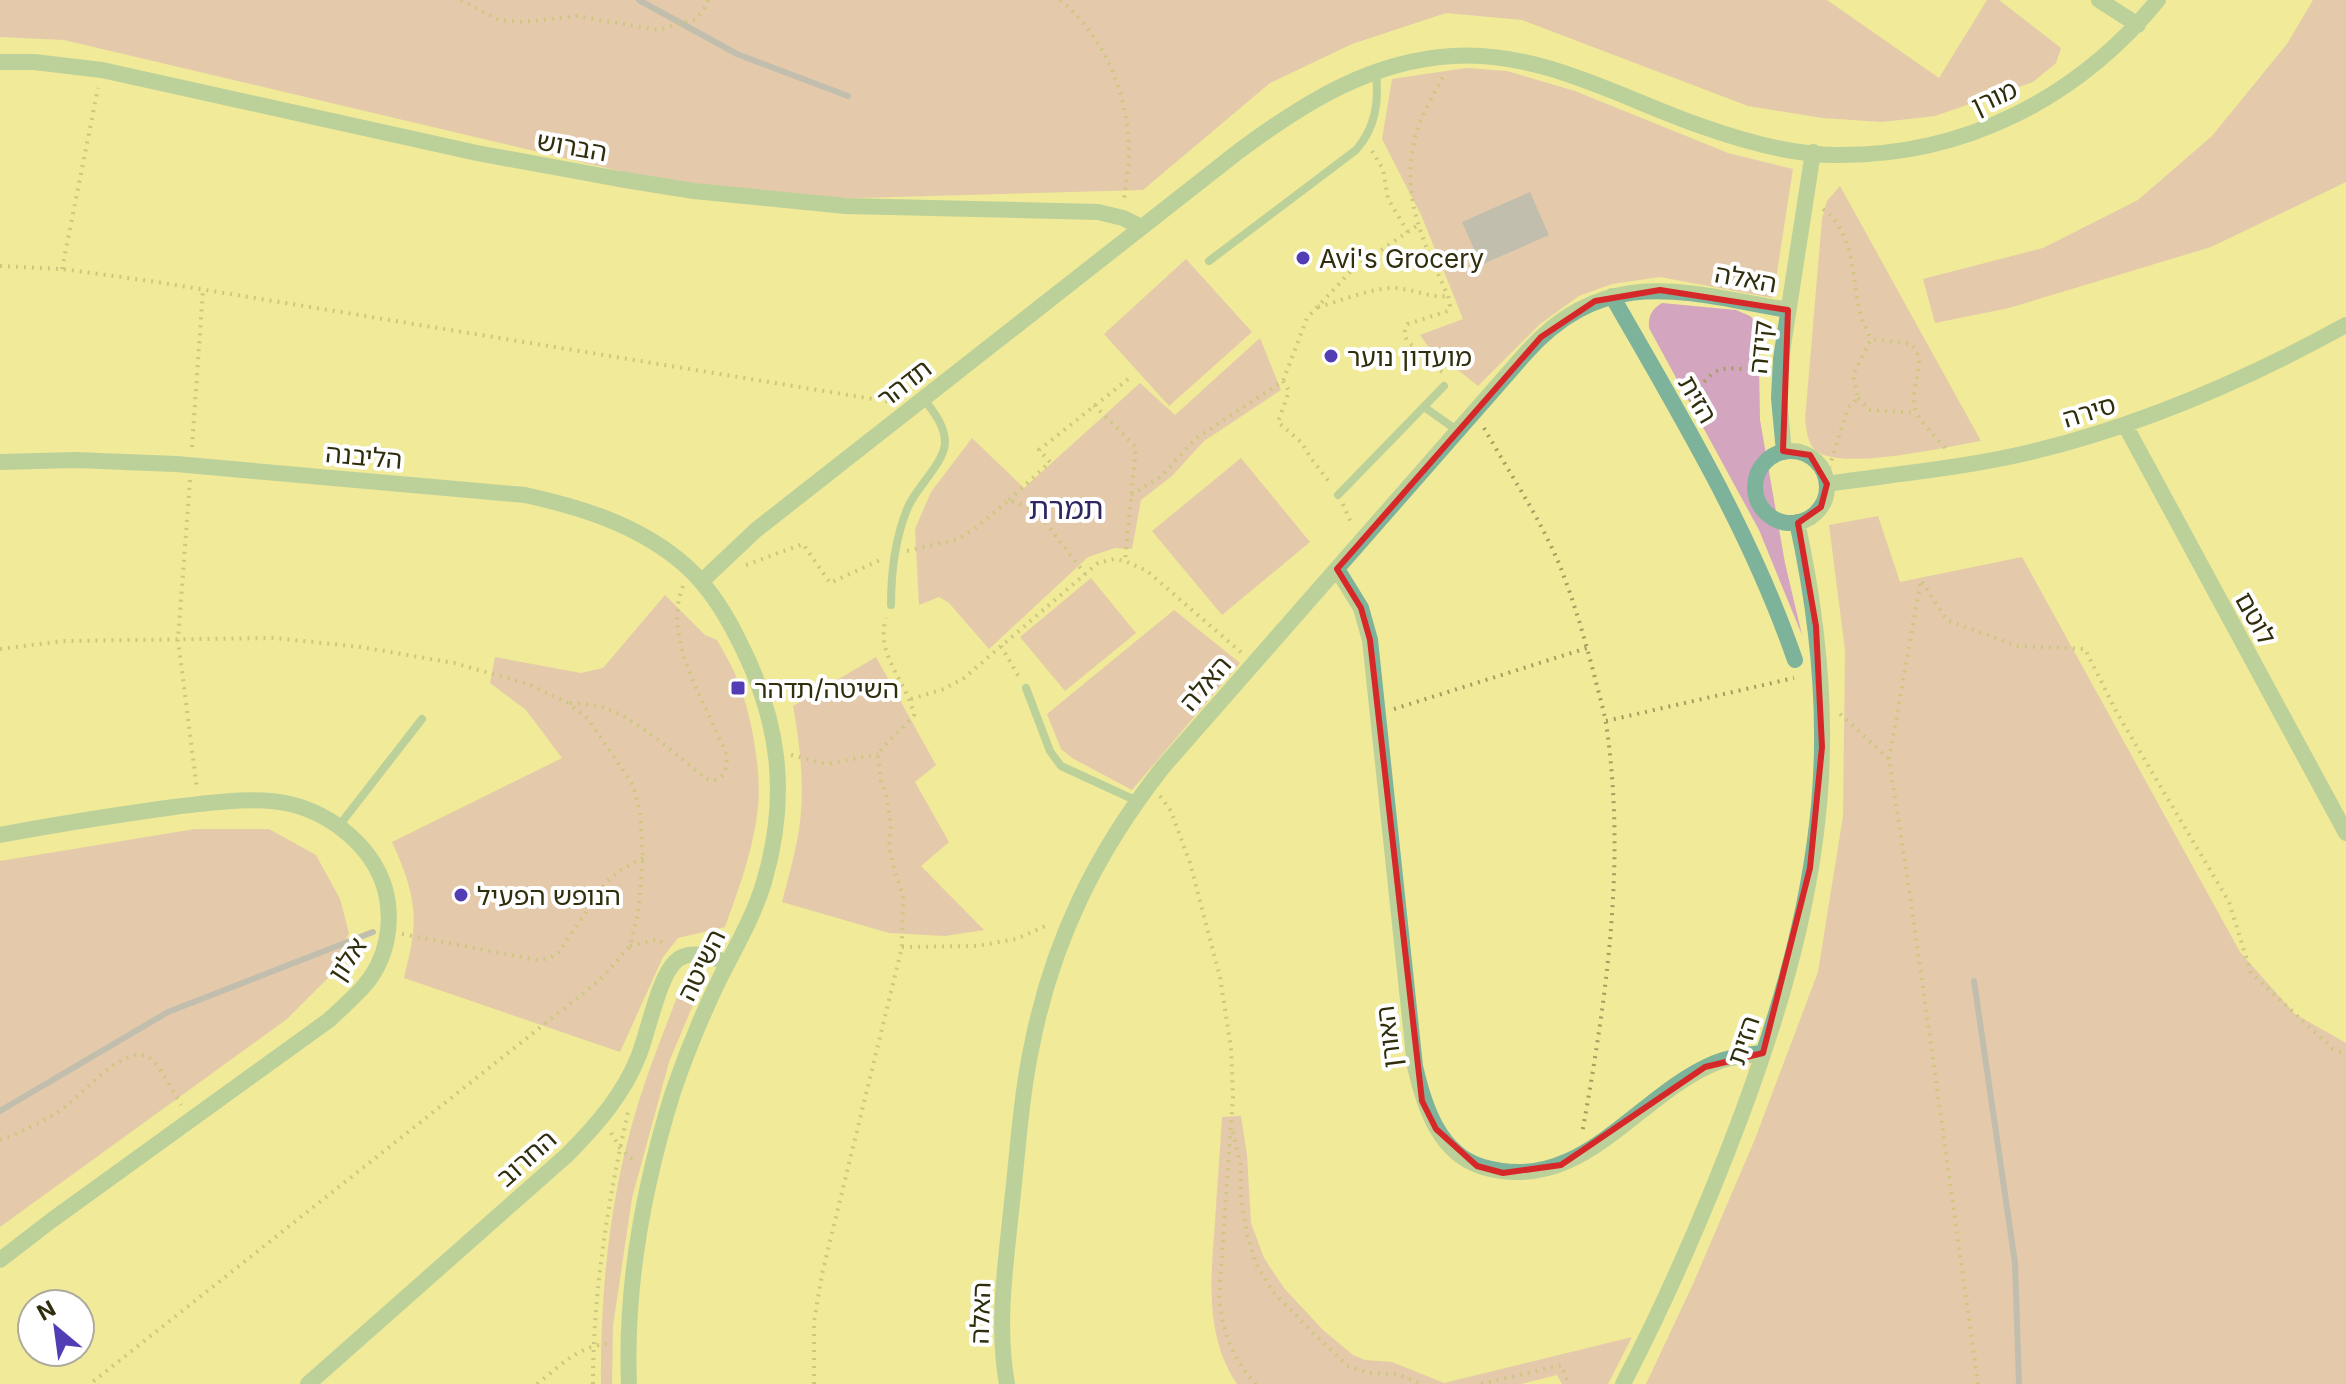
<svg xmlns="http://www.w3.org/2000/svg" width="2346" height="1384" font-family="Inter,'Noto Sans Hebrew',sans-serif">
	<rect width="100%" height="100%" fill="#f0ea99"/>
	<!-- green -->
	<path fill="#d4a5bf" d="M0,0H1827L1939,78L1987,0H1999L2061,48L2056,63L2033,82L1935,116L1882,122L1822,118L1748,106L1522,20L1446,13L1352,44L1270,83L1143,190L789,200L653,179L64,40L0,37Z
		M2313,0H2346V182L2211,247L2009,308L1935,323L1923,279L2043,248L2138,200L2212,136L2287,44Z
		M1466,68L1507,71L1575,91L1728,153L1793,169L1773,298L1660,277L1612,284L1579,296L1540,324L1478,386L1427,345L1420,335L1463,319L1422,217L1382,139L1392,79Z
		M1840,186L1981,441C1949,446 1836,473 1814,449C1807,441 1807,430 1805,420L1822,219L1827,201Z
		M1186,259L1252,332L1169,406L1104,334Z
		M1662,303L1736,310L1750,316L1759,325L1763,334L1759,363L1760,420L1785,563L1802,635L1759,530L1649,328C1648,316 1652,309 1662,303Z
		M1260,338L1281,390L1204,441L1172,476L1141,500L1132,549L1115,548L1088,557L989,649L949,603L939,597L919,605L915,529L931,492L972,438L1024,488L1140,383L1175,415Z
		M1241,458L1310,542L1222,615L1152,531Z
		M1878,516L1900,582L2022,557L2240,952L2295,1014L2346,1043V1384H1646L1693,1284L1755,1139L1818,972L1843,816L1845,650L1829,525Z
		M1091,578L1136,633L1065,691L1020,637Z
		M665,595L705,635L717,640C724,653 732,665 737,679C751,711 762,772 758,807C754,848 739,888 725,927L678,938L663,957L620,1052L404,978C409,956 416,931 413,908C411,885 401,862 392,842L562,758L526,710L490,683L495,657L581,673L603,668Z
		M1174,610L1240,663L1132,790L1072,758L1061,749L1047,714Z
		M876,657L936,765L915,782L949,842L921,866L984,930L945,936L889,933L782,902C787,882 793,862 797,841C806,797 801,750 793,706Z
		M195,829H269L316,855L340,899L349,933L332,974L287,1019L0,1227V861Z
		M692,978L696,983L698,993L669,1062L632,1198L613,1326L612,1384H601C600,1291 610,1194 638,1104C650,1065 666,1027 680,989L685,980Z
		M1241,1116L1247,1155L1251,1223L1264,1258L1284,1288L1323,1330L1353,1355L1365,1360L1392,1362L1444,1383L1632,1337L1608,1384H1562L1557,1375L1521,1384H1237C1204,1335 1211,1277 1215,1222C1217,1187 1220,1152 1222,1117Z"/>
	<!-- water -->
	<path fill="#8b8ac7" d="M1530,192L1549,235L1481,265L1462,222Z"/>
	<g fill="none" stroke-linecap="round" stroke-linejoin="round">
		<!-- stream -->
		<path stroke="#8b8ac7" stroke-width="6" d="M639,0L737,54L848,96
			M1974,981L2015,1263L2019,1384
			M0,1111L168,1012L373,932"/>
		<!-- path -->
		<path stroke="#a29e60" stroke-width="4" stroke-dasharray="2 6" stroke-linecap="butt" d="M461,0L499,20L524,22L577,16L658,30L696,19L708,4V0
			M1060,0C1104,36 1128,93 1129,150C1129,166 1126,183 1124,200
			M1372,151L1383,169L1388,199L1408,232
			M1823,209C1854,232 1852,274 1859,309C1862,320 1866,329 1871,339
			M0,266L62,269L157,282L891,402
			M62,269L98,88
			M1318,307C1341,301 1368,289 1392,288C1412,288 1428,298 1448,296
			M1442,372L1409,343C1404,336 1403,332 1408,324L1448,311L1450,306L1448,296C1425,244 1401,201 1414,142C1419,118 1433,96 1444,75
			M1283,381L1289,391L1278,422L1302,443L1310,457L1330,483
			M1858,398L1870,410L1917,413
			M1691,402C1716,360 1720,368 1766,371
			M1094,405L1136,447L1125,561
			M1484,428C1510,474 1540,518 1560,566C1575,604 1586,643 1596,682C1600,698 1605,714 1607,730C1626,866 1606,1000 1582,1134
			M192,447L203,290
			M1829,468L1848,408L1858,398L1853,375L1871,339L1911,344C1930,362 1907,389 1916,411C1922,425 1938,439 1948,451
			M190,480L178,640L197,789
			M1131,495L1162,476L1195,439L1283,381L1307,318L1353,269L1418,225
			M1009,500L1050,462L1039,450L1132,376
			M1343,504L1352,525
			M907,551L958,539L974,529L1009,500L1028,507L1042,518L1085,574
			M746,565L803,544L830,583L880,560
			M1001,646L1020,679
			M0,649L64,641L274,638L361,647L454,663L528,684L568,703L588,719L633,785L640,812L643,858L638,914L630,946L600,980L90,1384
			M911,699L944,689L964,678L1098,563L1114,559L1125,561L1147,571L1243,654
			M570,703C583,704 596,705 608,709C640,721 679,758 707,779L712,781C726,778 726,768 727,756C708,705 661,641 683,586
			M1394,709L1587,648
			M1840,714L1889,759L1911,901L1978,1384
			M1606,721L1794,678
			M791,755L827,764L878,754
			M1889,759L1921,580L1947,620L2017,646L2085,649L2117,713L2229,902L2251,973L2333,1049L2346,1054
			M1160,796L1171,811L1190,863L1220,977L1231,1048L1233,1097L1219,1297C1223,1332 1231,1357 1256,1384
			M402,934L537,960L550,958L559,952L607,881L621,870L643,858
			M630,946L658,939L666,946
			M902,947L977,946L1016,939L1048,925
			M1233,1132L1241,1167V1199L1248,1238L1256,1264L1272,1291L1312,1332L1348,1366L1369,1373L1397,1374L1422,1384
			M611,1133L620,1148L636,1163
			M0,1140C22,1132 43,1122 62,1109C81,1096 126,1041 150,1058C158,1063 175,1095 181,1105
			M537,1384C564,1363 576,1347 611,1343
			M593,1384C593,1292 608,1201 628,1112
			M814,1384V1322L822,1274L902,947L903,895L895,872L889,847L891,825L887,797L881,781L878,754C888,739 903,730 914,715C906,679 875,656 886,618
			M1481,1384L1561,1365L1569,1384"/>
		<!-- lane -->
		<path stroke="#7db39b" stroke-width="8" d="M1209,261L1356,150C1376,127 1379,102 1376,73
			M1424,407L1458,431
			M1338,495L1444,386
			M891,605C891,571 895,538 908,507C916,488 944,463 945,443C945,425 934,413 924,399
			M1026,688L1050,751L1061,766L1137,801
			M338,827L422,719"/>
		<!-- street -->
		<path stroke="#7db39b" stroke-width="16" d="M2099,0L2138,25
			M0,62H34L102,70L477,153L619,179L694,191L846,206L1098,212L1123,218L1141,227
			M1612,296C1680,415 1750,530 1795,660
			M2125,425L2346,833
			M1755 487a36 36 0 1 1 72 0a36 36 0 1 1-72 0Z
			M1784,452L1779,398L1781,359L1813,152
			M0,462L75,460L176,464L525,495C580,507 635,524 679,560C704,580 723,609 737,637C779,717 790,794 764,882C754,916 735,948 719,980C701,1017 686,1054 673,1092C644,1185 625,1287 629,1384
			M1827,484C1895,474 1964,468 2031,452C2143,425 2246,380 2346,325
			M1337,569L1361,608L1370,640L1415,1066C1424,1106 1439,1154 1483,1167C1582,1196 1635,1096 1715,1063C1731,1056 1747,1055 1763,1053
			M702,581L756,530L1239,151C1304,103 1370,61 1452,56C1540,50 1621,98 1701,126C1743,141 1791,155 1837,155C1965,156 2078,98 2158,0
			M0,835C58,824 116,815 174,807C211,803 253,796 290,804C332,814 373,847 385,889C394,922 387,960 364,986C353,998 341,1009 329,1020L52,1220L0,1260
			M308,1384L567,1155C596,1126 624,1094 639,1055C648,1032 659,977 675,962C689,948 712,957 728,963
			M1007,1384C996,1323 1006,1263 1012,1202C1018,1150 1021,1096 1032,1045C1053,939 1097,851 1163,767L1525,354C1605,264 1684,292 1788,310
			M1623,1384C1669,1295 1708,1205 1743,1111C1786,995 1821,870 1822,745C1823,669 1813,595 1797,522"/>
	</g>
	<!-- marked area -->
	<path d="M0 0H2346V1384H0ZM1660,290L1788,310L1783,451L1810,455L1827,484L1821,507L1798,523L1816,626L1822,747L1810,868L1763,1053L1705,1067L1561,1165L1503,1173L1477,1166L1436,1129L1422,1101L1370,640L1361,608L1337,569L1541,337L1595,301Z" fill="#f0ea99" fill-opacity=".55" fill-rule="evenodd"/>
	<path fill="none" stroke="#d62828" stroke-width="6" stroke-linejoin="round" d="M1660,290L1788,310L1783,451L1810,455L1827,484L1821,507L1798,523L1816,626L1822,747L1810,868L1763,1053L1705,1067L1561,1165L1503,1173L1477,1166L1436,1129L1422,1101L1370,640L1361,608L1337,569L1541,337L1595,301Z"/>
	<!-- markers -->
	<g fill="#523db5" stroke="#fff" stroke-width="3">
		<circle cx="1303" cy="258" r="8"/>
		<circle cx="1331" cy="356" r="8"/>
		<rect x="730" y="680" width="16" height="16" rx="4"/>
		<circle cx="461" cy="895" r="8"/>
	</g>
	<g text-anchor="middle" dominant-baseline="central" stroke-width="8" stroke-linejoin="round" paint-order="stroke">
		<!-- street labels -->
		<g font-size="26" fill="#312e0d" stroke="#fff">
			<text transform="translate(1994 97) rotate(-25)">מורן</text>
			<text transform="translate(572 146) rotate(10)">הברוש</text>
			<text transform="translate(1746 278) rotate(10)">האלה</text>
			<text transform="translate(1760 347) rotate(-84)">קידה</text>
			<text transform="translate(904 383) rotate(-38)">תדהר</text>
			<text transform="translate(1698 399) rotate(60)">הזית</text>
			<text transform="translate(2089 411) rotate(-17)">סירה</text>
			<text transform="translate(364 456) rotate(5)">הליבנה</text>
			<text transform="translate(2256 618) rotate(61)">לוטם</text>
			<text transform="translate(1205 683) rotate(-49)">האלה</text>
			<text transform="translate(347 959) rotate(-56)">אלון</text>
			<text transform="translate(701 965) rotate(-64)">השיטה</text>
			<text transform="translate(1388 1037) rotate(-97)">האורן</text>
			<text transform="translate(1743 1040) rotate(-71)">הזית</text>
			<text transform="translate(526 1158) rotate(-42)">החרוב</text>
			<text transform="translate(980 1313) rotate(-88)">האלה</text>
		</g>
		<!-- poi labels -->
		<g font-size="26" fill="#312e0d" stroke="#fff" text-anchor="start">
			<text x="1319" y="258">Avi's Grocery</text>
			<text x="1347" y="356">מועדון נוער</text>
			<text x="754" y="688">השיטה/תדהר</text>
			<text x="477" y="895">הנופש הפעיל</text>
		</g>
		<!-- quarter labels -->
		<g font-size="30" fill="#2e2761" stroke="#fff">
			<text x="1066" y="508">תמרת</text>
		</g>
	</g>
	<!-- north arrow -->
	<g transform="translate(56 1328) rotate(331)"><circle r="38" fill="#ffffff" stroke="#adab9e" stroke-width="2"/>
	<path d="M0-6L14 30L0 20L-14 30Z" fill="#523db5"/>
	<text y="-12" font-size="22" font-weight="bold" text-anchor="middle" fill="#312e0d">N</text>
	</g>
</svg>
